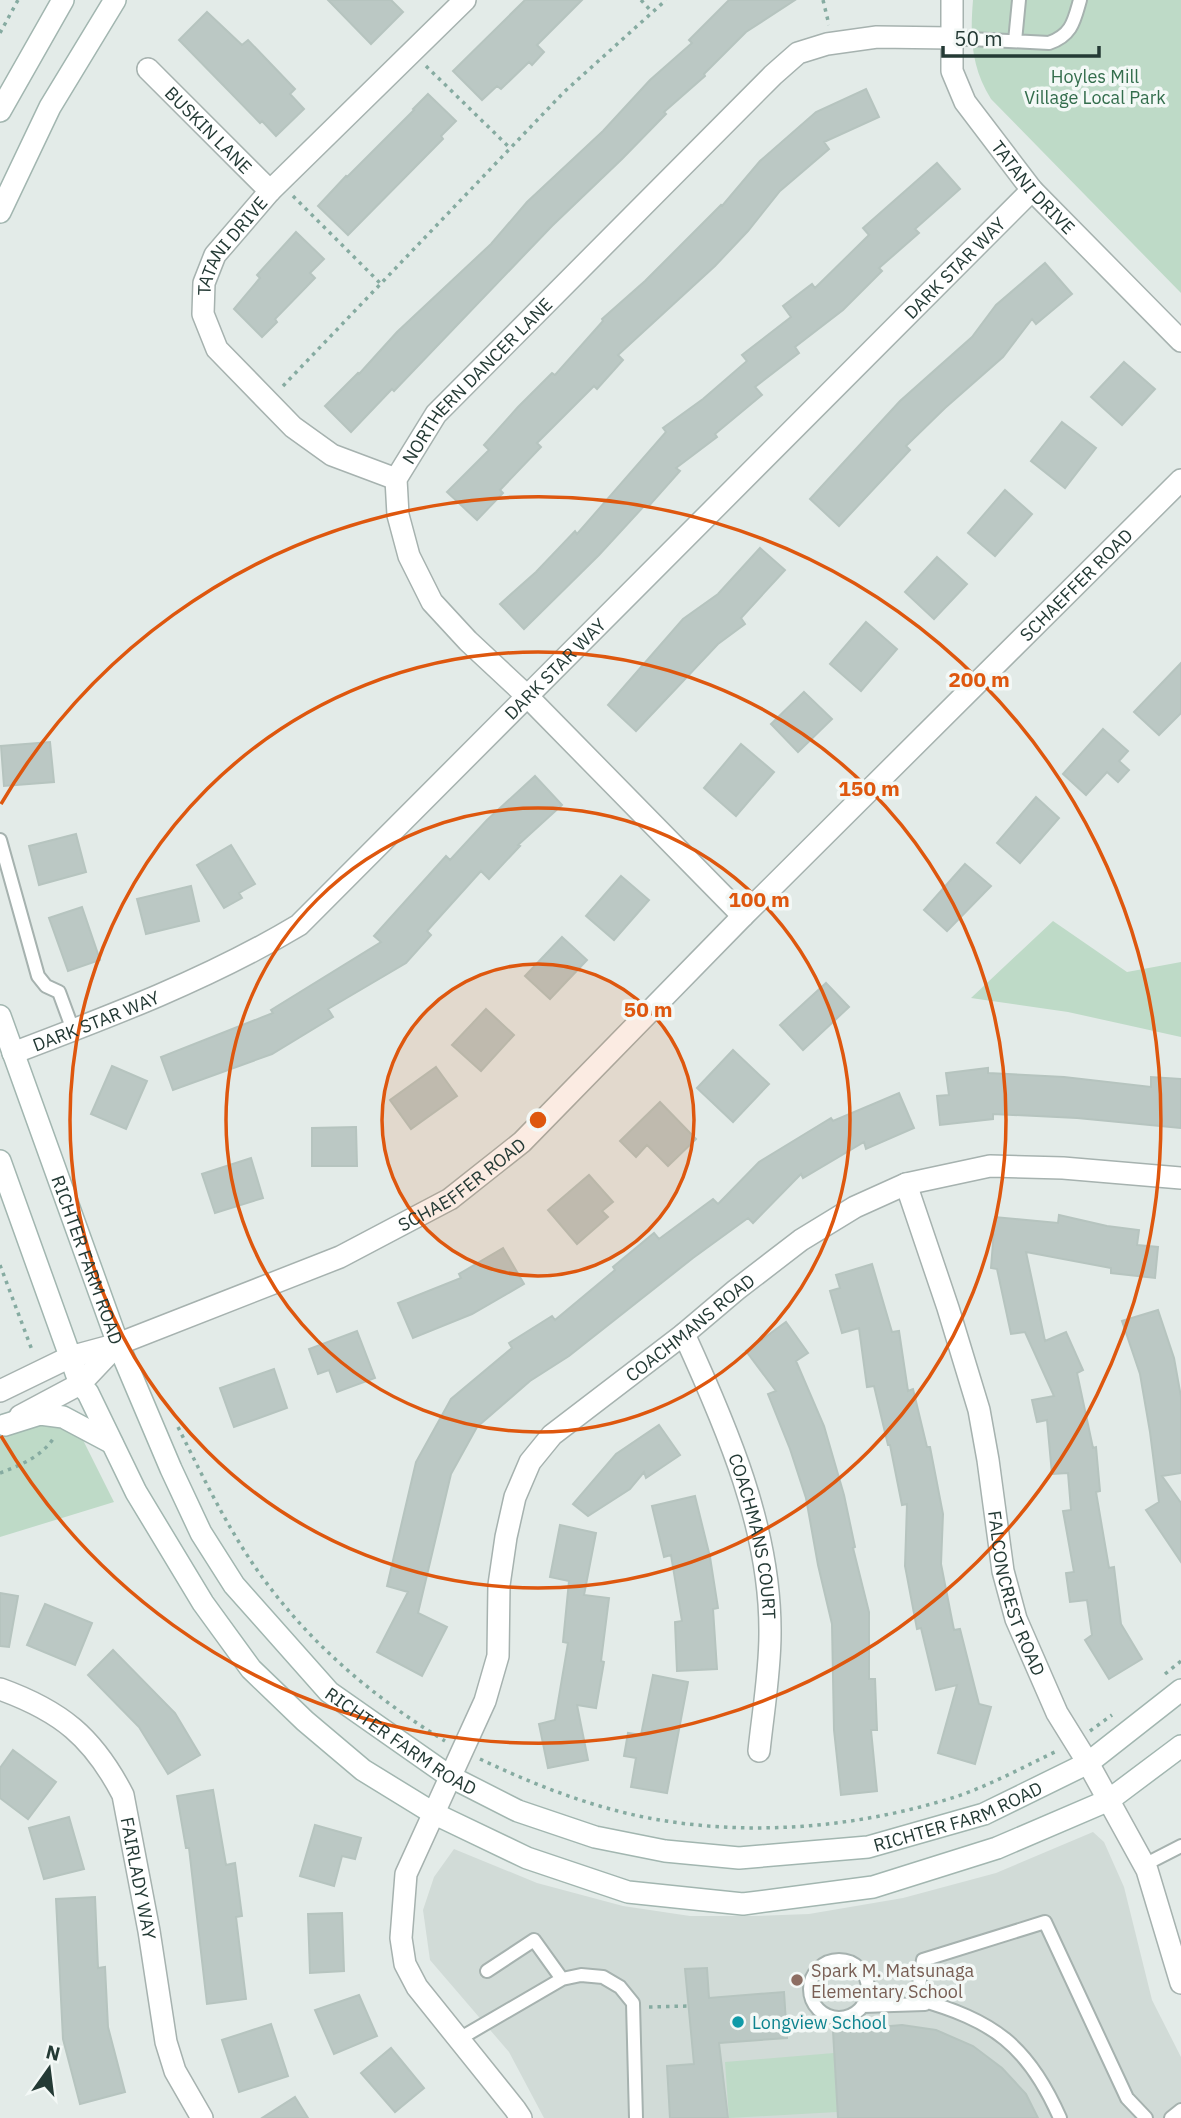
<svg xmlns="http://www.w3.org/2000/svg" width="1181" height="2118" font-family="'IBM Plex Sans',sans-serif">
	<rect width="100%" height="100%" fill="#e3ebe8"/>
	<!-- built -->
	<path fill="#d1dbd7" d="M1093,1832L1104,1842L1124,1887L1152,2000L1181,2057V2118H544L509,2052L430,1960L423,1910L434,1877L454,1849L537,1883L623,1906L690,1916H755L809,1914L903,1898L996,1873Z"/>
	<!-- green -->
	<path fill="#bedac7" d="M973,0H1181V293L991,99C971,67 970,37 973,0Z
		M1053,921L1127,972L1181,962V1037L1068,1012L971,998Z
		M38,1402L71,1416L114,1502L0,1537V1416Z
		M834,2053L837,2112L729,2118L725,2062Z"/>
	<!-- building -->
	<path fill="#bbc8c4" stroke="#b6c4bf" stroke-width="2" d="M328,0H391L403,12L371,44Z
		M525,0H582L537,45L544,52L532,65L529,62L501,89L497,86L482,100L453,71Z
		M729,0H795L746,32L704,74L705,76L664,112L666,114L622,159L552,226L394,391L392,389L351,432L325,406L358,373L359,374L397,332L491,244L527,202L603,131L650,80L692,43L689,40Z
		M207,12L242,45L248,40L295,89L290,94L304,109L276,136L262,121L260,123L179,40Z
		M866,89L879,117L824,142L829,149L780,191L748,231L715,266L618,355L623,360L597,389L594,386L537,443L541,447L500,490L503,493L477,520L447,492L489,450L484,445L518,407L552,373L555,375L603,321L602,319L645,281L721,205L722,206L760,161L816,112Z
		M428,94L456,121L441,136L443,139L348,235L318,206L346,176L347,177L414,110L413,109Z
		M937,163L960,189L915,229L919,233L879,268L882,271L843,310L795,347L799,353L755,387L762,395L715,434L717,437L676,468L680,471L648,507L645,505L599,555L524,629L500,604L536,572L575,531L577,534L666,432L663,428L703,399L747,361L742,355L791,317L783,306L812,284L815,288L869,235L863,228Z
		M296,232L324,259L310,273L315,278L275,319L277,322L262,337L234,309L260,278L257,275Z
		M1045,263L1072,294L1036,324L1032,319L1003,357L945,408L906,446L910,450L839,526L810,499L900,401L972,337L996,305Z
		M1124,362L1155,389L1122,425L1091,397Z
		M1062,422L1096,448L1065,488L1031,461Z
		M1005,490L1032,514L995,556L968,533Z
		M760,548L785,570L741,618L745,624L718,644L636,731L608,705L683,619L718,594Z
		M937,557L967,584L934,619L905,592Z
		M866,622L897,649L861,691L830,664Z
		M1181,663V713L1159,735L1134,712Z
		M804,692L832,719L798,752L771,724Z
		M1103,729L1128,751L1119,761L1129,770L1118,782L1107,772L1086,795L1063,774Z
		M50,742L54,782L4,786L1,746Z
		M741,744L774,772L736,816L704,788Z
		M535,776L562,805L518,845L520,846L489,879L481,871L427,931L431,935L406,963L328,1009L333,1017L272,1054L173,1090L161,1057L273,1013L271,1010L381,942L374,936L446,856L450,860L487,820Z
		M1036,797L1059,818L1020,863L997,843Z
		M76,834L86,872L39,885L29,846Z
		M231,845L255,884L239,893L242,898L224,908L197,865Z
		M965,864L991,886L947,931L924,910Z
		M621,876L649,900L614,940L586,916Z
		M191,886L199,921L146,934L137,899Z
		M82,907L100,960L68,971L49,918Z
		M562,937L587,960L550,999L525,976Z
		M826,983L849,1007L803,1050L780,1025Z
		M486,1009L514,1035L481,1071L452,1045Z
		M733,1050L769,1084L733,1122L697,1088Z
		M112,1066L147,1081L126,1129L91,1114Z
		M436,1067L457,1096L411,1129L390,1100Z
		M988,1068V1073L1064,1077L1151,1087V1077L1181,1079V1128L1077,1118L993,1114V1119L940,1125L937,1096L949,1095L946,1073Z
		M899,1093L914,1128L866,1149L864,1142L803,1178L801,1174L753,1223L748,1218L693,1258L569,1356L530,1381L477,1427L451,1474L418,1613L447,1627L422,1676L377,1652L408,1592L387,1586L416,1462L451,1399L512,1348L509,1343L552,1316L555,1320L615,1270L613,1267L654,1233L659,1239L713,1199L718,1204L759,1162L831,1118L833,1121Z
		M660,1102L696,1139L668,1166L647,1145L636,1157L620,1141Z
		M356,1127L357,1166H312V1128Z
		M251,1158L263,1198L215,1213L202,1174Z
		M589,1175L613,1202L602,1211L608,1217L577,1244L548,1210Z
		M1059,1215L1107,1226L1139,1230L1137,1245L1158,1247L1155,1278L1111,1273V1268L1026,1252L1045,1341L1066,1332L1083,1370L1077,1373L1093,1448L1096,1447L1100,1491L1096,1492L1109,1568L1114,1567L1121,1624L1142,1659L1109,1679L1085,1640L1092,1635L1087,1600L1070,1602L1066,1573L1074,1572L1063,1511L1071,1510L1068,1473L1052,1474L1047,1420L1037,1422L1032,1400L1054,1396L1025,1332L1011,1334L997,1269L991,1268L995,1217L1058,1223Z
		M503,1248L524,1284L472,1314L413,1338L398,1303L461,1278L459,1274Z
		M872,1264L892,1332L899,1331L908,1391L913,1389L927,1447H930L943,1514L941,1564L954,1630L960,1629L979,1704L991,1707L975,1764L938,1753L957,1685L936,1690L921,1628L917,1629L905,1566L907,1504L902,1505L890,1445H888L874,1386L867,1387L859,1328L842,1333L830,1291L840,1288L836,1275Z
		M1158,1310L1174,1358L1181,1397V1473L1162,1476L1181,1503V1562L1146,1510L1159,1502L1150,1432L1140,1374L1122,1321Z
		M786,1322L808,1353L796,1361L824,1426L844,1495L855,1547L853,1548L869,1612V1679H875L877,1730H871L877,1791L841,1795L834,1730L832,1624L818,1565L806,1498L790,1449L768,1394L776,1391L746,1351Z
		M357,1331L375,1378L337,1392L329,1370L318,1374L309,1349Z
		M274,1369L287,1408L234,1427L220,1388Z
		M659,1425L680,1455L646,1478L644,1472L630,1489L588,1516L573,1504L616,1454Z
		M695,1496L710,1557L718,1608L713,1609L717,1669L677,1671L675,1622L682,1621L671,1555L664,1557L652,1506Z
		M560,1525L596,1533L584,1595L609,1598L601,1661L604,1662L596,1708L577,1705L588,1760L548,1768L539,1724L555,1720L568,1643L563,1642L569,1581L550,1577Z
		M0,1593L18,1596L9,1647L0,1646Z
		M45,1604L92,1623L75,1665L27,1645Z
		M113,1650L175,1713L200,1755L168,1774L139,1727L88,1675Z
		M653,1675L688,1682L667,1793L631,1787L636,1758L624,1756L628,1733L641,1735Z
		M13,1750L56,1782L28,1819L0,1798V1768Z
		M213,1790L226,1865L235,1863L242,1916L236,1917L246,1999L207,2004L189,1848H186L177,1796Z
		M69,1817L84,1869L44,1879L29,1828Z
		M315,1825L361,1838L355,1859L342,1856L334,1886L300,1876Z
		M95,1897L98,1968L105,1967L108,2027L125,2092L80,2104L63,2039L56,1899Z
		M342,1913L344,1971L310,1973L308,1914Z
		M707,1968L709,1998L784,1992L787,2038L719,2043L728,2118H670L667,2066L694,2064L685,1969Z
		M359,1995L377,2036L334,2054L315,2010Z
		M271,2024L288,2076L239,2092L222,2040Z
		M902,2025L936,2030L973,2046L1002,2068L1026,2094L1038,2118H838L833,2031Z
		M391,2048L424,2088L395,2112L361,2073Z
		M295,2097L308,2118H262Z"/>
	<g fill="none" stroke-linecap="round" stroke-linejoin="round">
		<defs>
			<path id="service" d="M951,38L1049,43C1072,35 1074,21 1080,0
				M1015,41L1019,0
				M0,840L38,976L46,986L59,992L73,1030
				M1144,1865L1181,1846
				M810 1989a29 29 0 1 1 58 0a29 29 0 1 1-58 0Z
				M487,1971L534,1940L562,1979
				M862,2006L925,2004
				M459,2039L562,1979L581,1975L603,1977L620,1987L633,2003L636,2118
				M1060,2118C1028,2045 993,2020 917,1999L923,1960L1045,1922L1127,2098L1146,2118
				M1171,2118L1181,2110"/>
			<g id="minor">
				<path id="s1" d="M952,0V71L965,102L1032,190L1181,341"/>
				<path id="s2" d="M148,69L270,191"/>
				<path id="s3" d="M396,479L332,455L293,427L217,349L203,314L204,283L215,255L270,191L465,0"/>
				<path id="s4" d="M743,916L528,697L468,641L432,602L409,556L398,515L396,479L436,414L773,75L798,53L827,44L877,37L951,38"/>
				<path id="s5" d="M13,1053C111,1016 209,979 299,925L1032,190"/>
				<path id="s6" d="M906,1184L948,1308L979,1410L988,1460L1003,1571L1016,1619L1057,1713L1088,1763L1147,1870L1181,1983"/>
				<path id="s7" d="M684,1334C727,1428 771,1529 770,1634C770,1673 763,1712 759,1751"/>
				<path id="s8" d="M0,1689C61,1711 93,1737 123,1795L149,1931L166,2042L175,2071L202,2118"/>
				<path id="s9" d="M521,2118L515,2109L417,1987L405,1964L401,1938L406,1874L485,1701L498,1656L499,1585L506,1537L515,1497L530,1462L552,1435L684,1334L736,1290L801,1240L855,1207L906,1184L990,1166L1063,1168L1181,1178"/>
			</g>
			<g id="tertiary">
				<path id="s10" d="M0,1391L70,1357L118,1344L340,1257L450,1199L522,1142L743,916L1181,480"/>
				<path d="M20,1416L80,1384L117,1345"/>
			</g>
			<g id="secondary">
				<path d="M0,111L63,0"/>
				<path d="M0,212L50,107L115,0"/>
				<path id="s11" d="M0,1016L118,1344L171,1469L201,1533L234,1585L329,1692L449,1776L518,1811L595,1837L665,1851L739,1858L868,1847L984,1814L1088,1763L1181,1690"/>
				<path d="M0,1161L80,1384L88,1393L136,1492L203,1603L251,1669L305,1721L363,1770L433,1813L527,1858L628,1892L743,1904L873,1887L997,1848L1109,1800L1181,1746"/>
				<path d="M5,1425L40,1414L63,1417L112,1443"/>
			</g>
		</defs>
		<!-- service casing -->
		<use href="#service" stroke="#a6b2af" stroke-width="16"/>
		<!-- minor casing -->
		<use href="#minor" stroke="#a6b2af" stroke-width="24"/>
		<!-- tertiary casing -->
		<use href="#tertiary" stroke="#a6b2af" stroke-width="24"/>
		<!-- secondary casing -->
		<use href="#secondary" stroke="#a2b6b0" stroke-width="24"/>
		<!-- path -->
		<path stroke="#86aba1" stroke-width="3.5" stroke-dasharray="3.5 5" stroke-linecap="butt" d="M641,0L652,12
			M823,0L829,25
			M0,33L18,0
			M426,66L510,148
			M293,196L381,284
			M283,386L564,92L666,0
			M0,1265L32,1350
			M178,1427C207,1485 235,1544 275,1594C322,1654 381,1702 445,1741
			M0,1473C21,1465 43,1456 55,1436
			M1165,1674L1181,1661
			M1090,1731L1112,1715
			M480,1759C539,1787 601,1811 666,1821C762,1836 863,1826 955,1797C991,1785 1023,1767 1057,1751
			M649,2007L688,2006"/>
		<!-- service -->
		<use href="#service" stroke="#fff" stroke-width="12"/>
		<!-- minor -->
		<use href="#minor" stroke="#fff" stroke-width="21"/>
		<!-- tertiary -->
		<use href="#tertiary" stroke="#fff" stroke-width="21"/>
		<!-- secondary -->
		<use href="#secondary" stroke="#fff" stroke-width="21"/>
	</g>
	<!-- distance rings -->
	<circle cx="538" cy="1120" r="156" fill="#de570e" fill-opacity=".12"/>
	<g fill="none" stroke="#de570e" stroke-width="3.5">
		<circle cx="538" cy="1120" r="156"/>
		<circle cx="538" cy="1120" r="312"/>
		<circle cx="538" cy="1120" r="468"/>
		<path d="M1 804A623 623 0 1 1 1 1436"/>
	</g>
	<!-- markers -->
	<circle fill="#8d6e63" stroke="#f3f8f6" stroke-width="2.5" cx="797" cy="1980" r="7"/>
	<circle fill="#0f9aa8" stroke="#f3f8f6" stroke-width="2.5" cx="738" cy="2022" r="7"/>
	<g text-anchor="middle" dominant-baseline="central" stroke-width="7" stroke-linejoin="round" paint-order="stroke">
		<!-- park labels -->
		<g font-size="18" fill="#336d4c" stroke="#f3f8f6">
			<text x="1095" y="76">Hoyles Mill<tspan x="1095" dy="21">Village Local Park</tspan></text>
		</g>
		<!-- street labels -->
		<g font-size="18" fill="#243a35" stroke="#f3f8f6">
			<text stroke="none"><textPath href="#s2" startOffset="86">BUSKIN LANE</textPath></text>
			<text stroke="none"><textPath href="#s1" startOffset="214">TATANI DRIVE</textPath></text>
			<text stroke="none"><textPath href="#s3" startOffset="340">TATANI DRIVE</textPath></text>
			<text stroke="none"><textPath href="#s5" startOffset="1242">DARK STAR WAY</textPath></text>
			<text stroke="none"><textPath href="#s4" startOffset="700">NORTHERN DANCER LANE</textPath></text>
			<text stroke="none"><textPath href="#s10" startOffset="1368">SCHAEFFER ROAD</textPath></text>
			<text stroke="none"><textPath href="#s5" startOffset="676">DARK STAR WAY</textPath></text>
			<text stroke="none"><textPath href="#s5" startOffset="89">DARK STAR WAY</textPath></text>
			<text stroke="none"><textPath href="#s10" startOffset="508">SCHAEFFER ROAD</textPath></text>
			<text stroke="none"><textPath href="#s11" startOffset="259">RICHTER FARM ROAD</textPath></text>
			<text stroke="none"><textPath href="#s9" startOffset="929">COACHMANS ROAD</textPath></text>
			<text stroke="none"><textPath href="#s7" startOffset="215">COACHMANS COURT</textPath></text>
			<text stroke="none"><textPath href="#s6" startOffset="425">FALCONCREST ROAD</textPath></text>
			<text stroke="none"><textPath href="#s11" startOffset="847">RICHTER FARM ROAD</textPath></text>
			<text stroke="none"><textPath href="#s11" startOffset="1435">RICHTER FARM ROAD</textPath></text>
			<text stroke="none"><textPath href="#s8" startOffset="252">FAIRLADY WAY</textPath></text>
		</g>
		<!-- education labels -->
		<g font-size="18" fill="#785e54" stroke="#f3f8f6" text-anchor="start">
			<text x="811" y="1970">Spark M. Matsunaga<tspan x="811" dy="21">Elementary School</tspan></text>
		</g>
		<!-- culture labels -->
		<g font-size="18" fill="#0d838f" stroke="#f3f8f6" text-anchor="start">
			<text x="752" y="2022">Longview School</text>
		</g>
	</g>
	<circle cx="538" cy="1120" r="10" fill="#de570e" stroke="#f3f8f6" stroke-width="3.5"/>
	<g font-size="21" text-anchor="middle" font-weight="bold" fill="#de570e" stroke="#f3f8f6" stroke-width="7" stroke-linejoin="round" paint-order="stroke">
		<text x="979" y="687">200 m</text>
		<text x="869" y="796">150 m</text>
		<text x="759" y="907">100 m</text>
		<text x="648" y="1017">50 m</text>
	</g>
	<!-- north arrow -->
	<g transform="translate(49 2069) rotate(14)" stroke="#f3f8f6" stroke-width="5" paint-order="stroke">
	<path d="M0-5L12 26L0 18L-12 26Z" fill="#243a35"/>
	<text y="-10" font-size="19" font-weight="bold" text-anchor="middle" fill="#243a35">N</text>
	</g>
	<!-- scale -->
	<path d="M943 46v10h156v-10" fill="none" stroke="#243a35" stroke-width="3.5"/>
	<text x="954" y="46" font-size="21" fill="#243a35" stroke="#f3f8f6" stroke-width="5" paint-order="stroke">50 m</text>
</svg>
